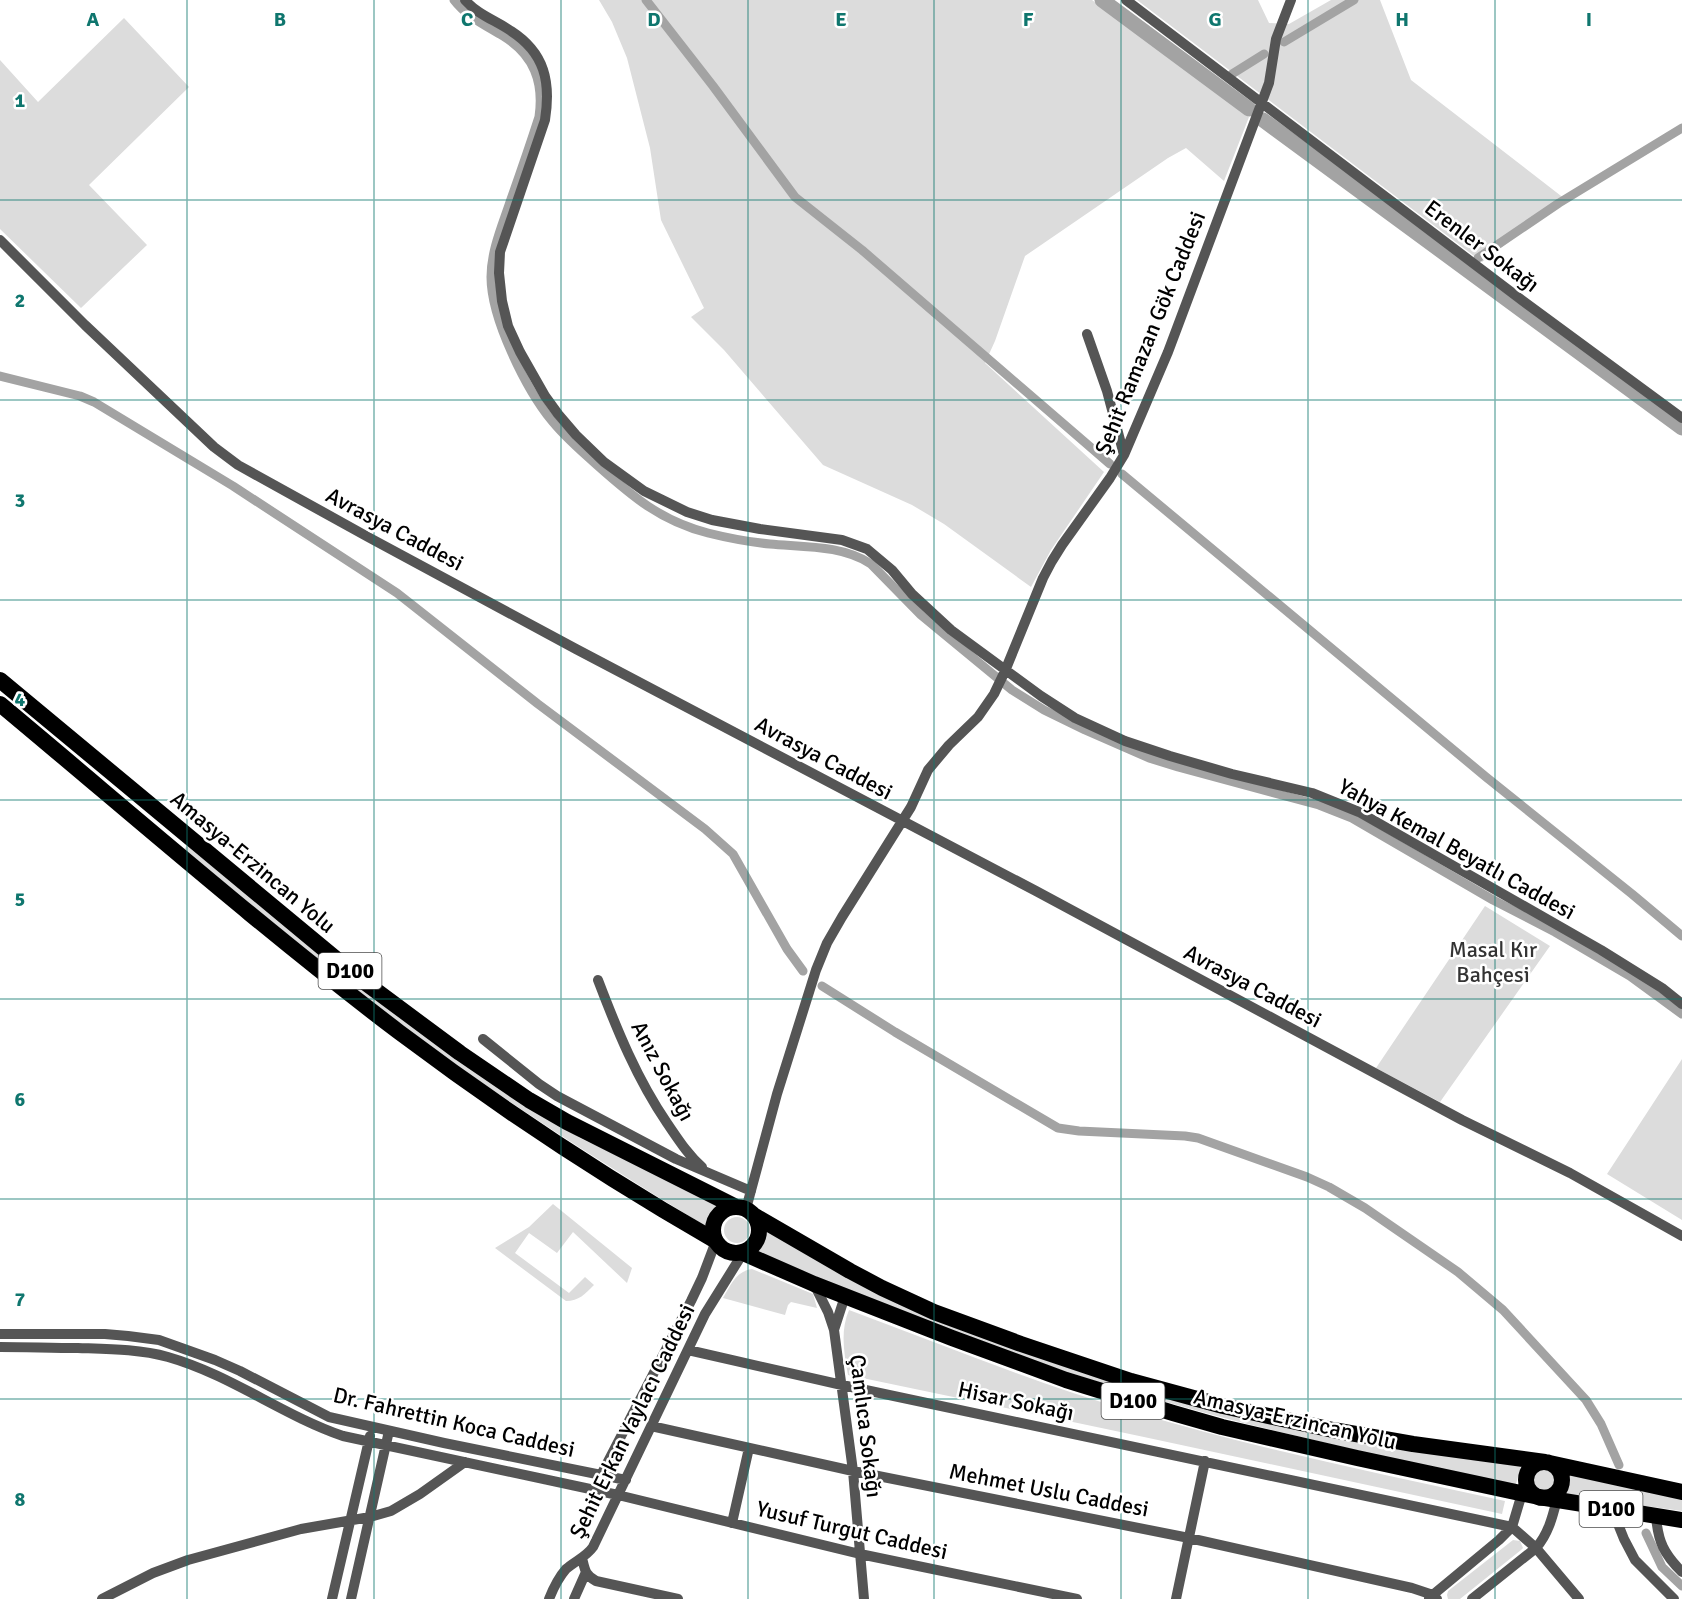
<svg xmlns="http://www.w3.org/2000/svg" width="1682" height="1599" font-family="Signika,sans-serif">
	<rect width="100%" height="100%" fill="#fff"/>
	<!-- green -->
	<path fill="#dcdcdc" d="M599,0H1092L1249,117L1224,181L1186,148L1168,158L1025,256L995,341L985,363L1104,472L1051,550L1031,587L944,524L912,505L823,465L724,350L691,317L704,308L661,220L650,148L627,58L612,22Z
		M1137,0H1258L1269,23L1289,24L1331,0H1380L1411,80L1565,199L1482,262Z
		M124,18L189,87L89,185L147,245L81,308L0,229V60L38,102Z
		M187,846L380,1001L580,1138L718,1203L707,1227C614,1170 521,1112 433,1048C348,985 266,917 184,849Z
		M1485,906L1550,946L1440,1102L1376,1068Z
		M1682,1059V1220L1607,1174Z
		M553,1204L632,1268L627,1283L573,1232L557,1253L529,1233L515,1253L569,1293L585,1277L594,1285C585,1294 579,1301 566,1301L495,1248L529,1227Z
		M724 1230a13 13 0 1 1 26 0a13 13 0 1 1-26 0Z
		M766,1230L1067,1366L1521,1466L1516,1484L1513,1486C1370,1453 1226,1423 1086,1378C974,1342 865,1296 755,1253Z
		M752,1269L813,1294L817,1308L791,1302L788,1305L785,1315L723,1298C730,1286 736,1271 752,1269Z
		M849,1310C943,1345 1035,1383 1131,1411C1254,1448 1380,1474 1505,1501L1502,1514C1284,1467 1066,1420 848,1375C844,1353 840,1331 849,1310Z
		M1532 1480a11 11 0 1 1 22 0a11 11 0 1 1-22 0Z
		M1569,1474L1682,1499V1511L1566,1495Z
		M1513,1540L1520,1541L1523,1548L1521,1550L1460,1599H1448L1447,1595L1448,1591Z"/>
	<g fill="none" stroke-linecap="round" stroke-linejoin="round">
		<!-- canal -->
		<path stroke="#a3a3a3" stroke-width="9" d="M454,0C467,17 485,25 503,36C534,55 544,82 539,117C530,145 520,174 510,202C502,226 491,251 491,277C491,319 526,389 552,421C565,437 582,452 597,465C633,497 661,521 708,533C728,538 749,542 770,544C803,547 843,545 871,564L921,615L1012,690L1044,710L1085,730L1149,758L1178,767L1319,805L1352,818L1493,900L1555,932L1630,976L1682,1014
			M646,0L713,86L795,197L862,250L1110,464
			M1284,42L1354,0
			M1232,74L1264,54
			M1478,258L1559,203L1682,128
			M1465,268L1466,267
			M0,376L80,396L94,402L233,486L397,593L538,704L705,829L733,854L787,949L803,971
			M1122,474L1486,777L1632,894L1682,936
			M822,986L895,1032L1058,1128L1079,1131L1185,1136L1198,1138L1307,1177L1329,1187L1365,1208L1458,1272L1503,1310L1586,1400L1601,1424L1619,1465
			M1646,1533L1662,1567L1682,1586"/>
		<!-- river -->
		<path stroke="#a3a3a3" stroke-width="15" d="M1102,0L1249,109
			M1263,120L1682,428"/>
		<!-- minor -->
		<path stroke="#555" stroke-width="10" d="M465,0C478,15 495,20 511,31C545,53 551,82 545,120L500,252L499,273L502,301L508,326L520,352L545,396L558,414L576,435L604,462L644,491L687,512L712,520L760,529L842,540L867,549L892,570L912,594L951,630L1041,696L1075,718L1125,741L1170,756L1232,774L1312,793L1359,812L1601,950L1662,988L1682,1004
			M1126,0L1523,301L1682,418
			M0,240L85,325L214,447L238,465L368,537L576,649L1036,891L1462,1120L1570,1173L1682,1236
			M1087,334L1107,391L1124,455
			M598,980C617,1030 637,1079 667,1123C678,1139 688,1155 702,1167
			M483,1039L539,1084L557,1096L676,1159L751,1191
			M746,1209L777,1094L816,970L827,943L842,917L911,807L928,770L949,745L978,717L994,694L1005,671L1043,578L1052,561L1062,545L1110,478L1124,455L1168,352L1269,83L1276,39L1291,0
			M814,1284L828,1312L834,1330L853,1471L864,1599
			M834,1330L845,1296
			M0,1334H105L128,1336L159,1340L215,1360L240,1371L329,1417L444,1443L626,1480
			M0,1347C26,1347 52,1348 78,1348C108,1349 139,1349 168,1357C231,1375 282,1415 343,1436L618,1495L860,1554L1077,1599
			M688,1350L842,1385L1512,1527L1536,1548L1579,1599
			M651,1426L853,1471L1189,1538L1412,1588L1433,1595L1437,1599
			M601,1475L691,1301L702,1278L716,1241
			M1612,1509L1624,1539L1635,1560L1674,1599
			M1656,1516C1658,1542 1664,1554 1682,1572
			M732,1523L749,1448
			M582,1558C585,1570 585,1575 596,1581L678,1599
			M1429,1598L1499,1540L1512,1527L1526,1480
			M102,1599L153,1573L188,1560L301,1529L370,1517L391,1511L420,1494L465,1462
			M332,1599L370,1436
			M351,1599L389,1431
			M549,1599C553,1589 559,1577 566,1569C575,1561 586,1557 593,1547L705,1314L743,1253
			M574,1599L586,1572
			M1176,1599L1205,1461
			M1472,1599L1536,1548C1551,1531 1554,1509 1560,1488"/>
		<!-- highway -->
		<path stroke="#000" stroke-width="16" d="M0,680L359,978L460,1053L529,1100L567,1122L736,1207
			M0,704C132,814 262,928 399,1032C500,1108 606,1178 716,1241
			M713 1230a23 23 0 1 1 46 0a23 23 0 1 1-46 0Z
			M755,1216L850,1271L882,1288L934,1312L1021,1344L1131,1381L1223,1406L1333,1430L1413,1444L1545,1462L1682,1492
			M743,1253L814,1284L952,1338L1066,1380L1173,1413L1222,1427L1357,1458L1539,1497L1682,1520
			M1526 1480a18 18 0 1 1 36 0a18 18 0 1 1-36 0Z"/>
	</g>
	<!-- grid -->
	<path fill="none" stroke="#0f766e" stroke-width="1.5" stroke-opacity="0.55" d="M187,0V1599M374,0V1599M561,0V1599M748,0V1599M934,0V1599M1121,0V1599M1308,0V1599M1495,0V1599M0,200H1682M0,400H1682M0,600H1682M0,800H1682M0,999H1682M0,1199H1682M0,1399H1682"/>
	<g text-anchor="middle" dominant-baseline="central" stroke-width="5" stroke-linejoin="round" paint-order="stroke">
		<!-- shield labels -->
		<g fill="#fff" stroke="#4c4c4c" stroke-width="1.5">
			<rect x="318.5" y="953" width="63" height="36" rx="4.5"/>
			<rect x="1101.5" y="1383" width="63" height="36" rx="4.5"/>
			<rect x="1579.5" y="1491" width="63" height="36" rx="4.5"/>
		</g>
		<g font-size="21" font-weight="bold" fill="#000">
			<text x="350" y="971">D100</text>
			<text x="1133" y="1401">D100</text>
			<text x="1611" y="1509">D100</text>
		</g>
		<!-- street labels -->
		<g font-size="22" fill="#000" stroke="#fff">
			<text transform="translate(1482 246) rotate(37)">Erenler Sokağı</text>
			<text transform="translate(1150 333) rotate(-68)">Şehit Ramazan Gök Caddesi</text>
			<text transform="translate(395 529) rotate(28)">Avrasya Caddesi</text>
			<text transform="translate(824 758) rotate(28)">Avrasya Caddesi</text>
			<text transform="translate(1457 849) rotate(29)">Yahya Kemal Beyatlı Caddesi</text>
			<text transform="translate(253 862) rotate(40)">Amasya-Erzincan Yolu</text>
			<text transform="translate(1253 986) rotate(28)">Avrasya Caddesi</text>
			<text transform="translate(663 1071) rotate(62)">Anız Sokağı</text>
			<text transform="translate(1016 1401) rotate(12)">Hisar Sokağı</text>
			<text transform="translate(1295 1419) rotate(13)">Amasya-Erzincan Yolu</text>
			<text transform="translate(632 1421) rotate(-64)">Şehit Erkan Yaylacı Caddesi</text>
			<text transform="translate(454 1422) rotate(13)">Dr. Fahrettin Koca Caddesi</text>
			<text transform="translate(866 1426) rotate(83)">Çamlıca Sokağı</text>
			<text transform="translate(1049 1490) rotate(11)">Mehmet Uslu Caddesi</text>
			<text transform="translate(852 1530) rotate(13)">Yusuf Turgut Caddesi</text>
		</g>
		<!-- park labels -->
		<g font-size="22" fill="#333" stroke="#fff">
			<text x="1493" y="949">Masal Kır<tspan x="1493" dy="25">Bahçesi</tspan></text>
		</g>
	</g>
	<g font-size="20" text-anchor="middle" font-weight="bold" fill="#0f766e" stroke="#fff" stroke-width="5" stroke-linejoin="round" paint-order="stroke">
		<text x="93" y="26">A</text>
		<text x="280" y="26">B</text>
		<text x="467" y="26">C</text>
		<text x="654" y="26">D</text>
		<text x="841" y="26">E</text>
		<text x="1028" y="26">F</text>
		<text x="1215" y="26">G</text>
		<text x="1402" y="26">H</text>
		<text x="1589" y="26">I</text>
		<text x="20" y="107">1</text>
		<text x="20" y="307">2</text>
		<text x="20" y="507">3</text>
		<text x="20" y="706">4</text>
		<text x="20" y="906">5</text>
		<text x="20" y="1106">6</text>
		<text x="20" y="1306">7</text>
		<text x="20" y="1506">8</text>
	</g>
</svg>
